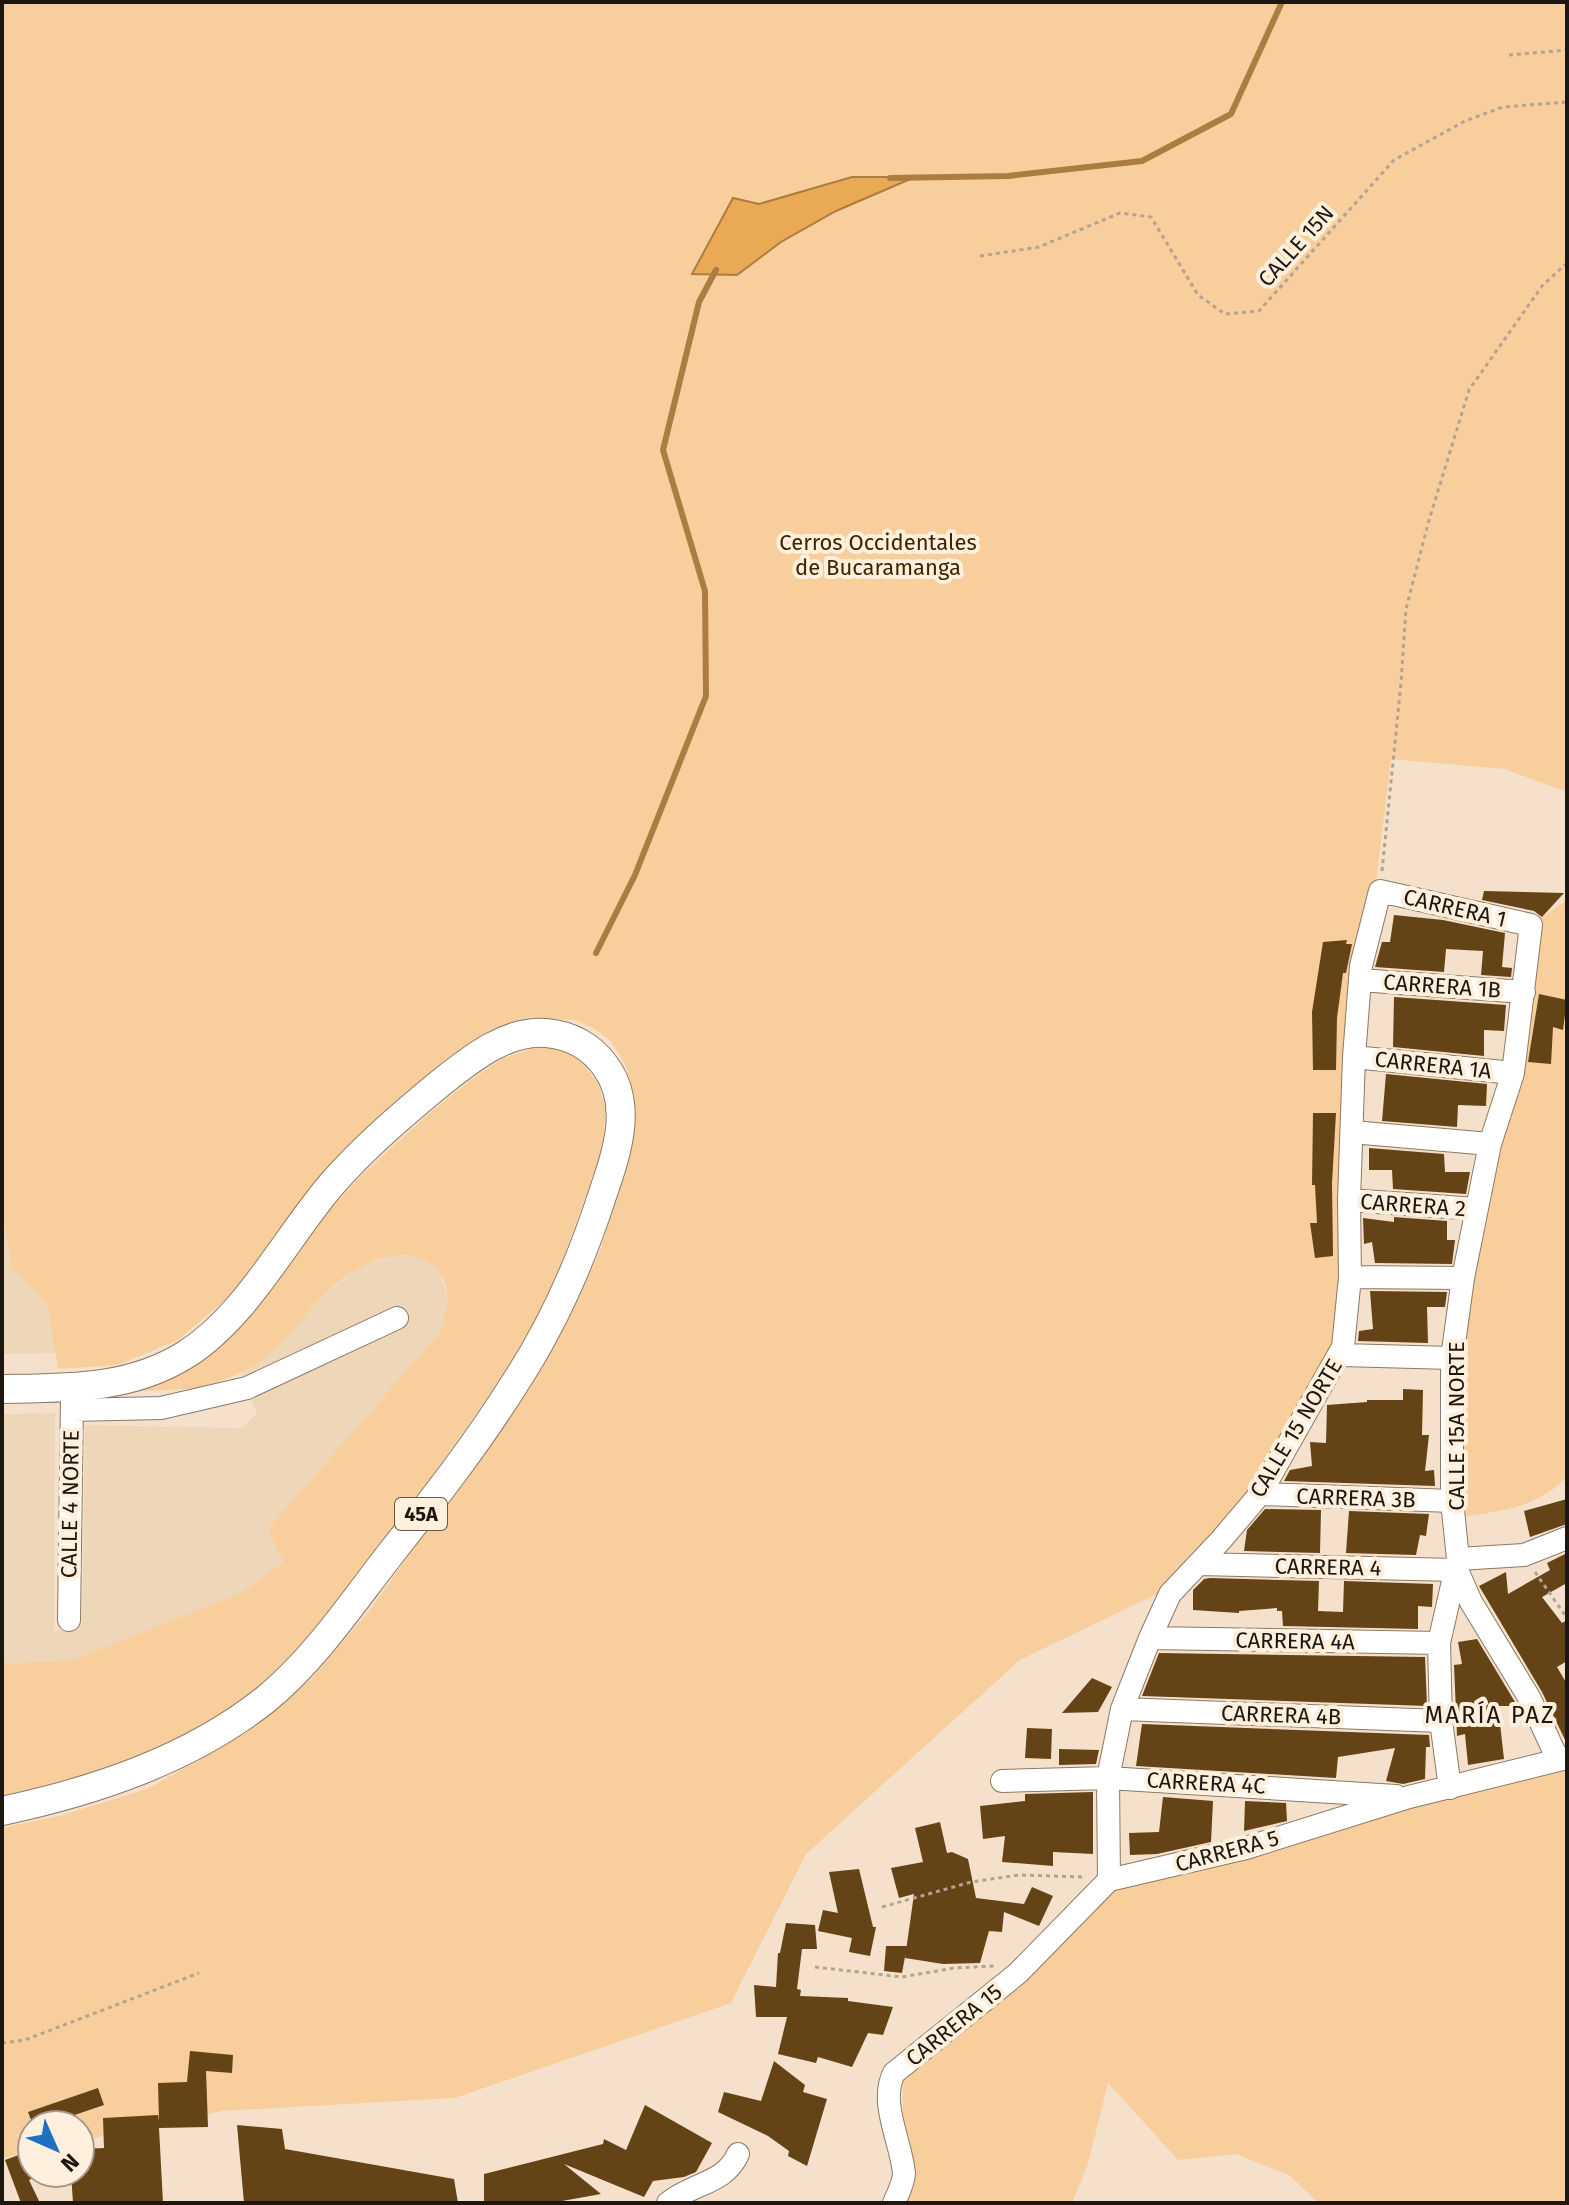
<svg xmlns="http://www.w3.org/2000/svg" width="1569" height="2205" font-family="'Fira Sans',sans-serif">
	<rect width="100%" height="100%" fill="#f5e1cb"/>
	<!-- built -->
	<path fill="#eed6b9" d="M2,1218H4L12,1268L47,1305L55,1353L2,1354Z
		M393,1255L420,1256L440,1271L449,1303L441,1331L268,1529L285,1562L242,1593L71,1661L2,1663V1414L55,1413L54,1632L82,1624L85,1425L242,1428L257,1413L241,1372L263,1360L289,1336L320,1298L360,1267Z"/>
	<!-- green -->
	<path fill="#f8ce9c" d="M2,2H1567V792L1504,769L1391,759L1375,890L1340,1346L1256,1490L1167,1589L1020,1660L806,1854L731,2003L455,2098L222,2111L80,2141V2125H32V2152L2,2158V1828L63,1815L147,1789L230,1743L311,1679L369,1611L531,1384L572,1313L601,1248L632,1141L634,1093L625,1064L610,1040L593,1028L574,1020L527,1017L495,1028L466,1045L368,1127L332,1164L297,1206L232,1295L176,1341L117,1365L58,1369L47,1305L12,1268L4,1219L2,1218Z
		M1567,900V1476C1543,1506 1498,1512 1461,1517V1357L1471,1277L1535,926L1540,919Z
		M550,1046L567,1052L582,1063L598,1083L606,1109L602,1150L560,1267L521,1349L379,1552L306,1648L250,1701L185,1739L99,1772L2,1798V1663L71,1661L241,1593L284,1562L268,1529L441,1331C448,1306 454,1282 431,1264C397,1238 342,1274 318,1301C300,1321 285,1344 263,1360C250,1370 212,1386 195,1388C177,1390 158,1390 140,1391L188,1369L235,1333L318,1223L359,1178L425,1117L468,1082L503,1058L532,1049Z
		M1567,1754V2203H1319L1289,2175L1236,2154L1178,2160L1108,2083L1088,2164L1072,2203H878L902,2182L903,2062L1108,1875L1198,1871L1304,1833Z"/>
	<!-- water -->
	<path fill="#e9a955" stroke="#ac7d40" stroke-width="2" d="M852,177H915L836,211L781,242L737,275L692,274L733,198L759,204Z"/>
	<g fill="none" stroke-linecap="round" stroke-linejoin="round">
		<!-- stream -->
		<path stroke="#ac7d40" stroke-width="6" d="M890,178L1008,176L1142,161L1231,114L1282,2
			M596,953L635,875L706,696L705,591L663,450L699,302L716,270"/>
	</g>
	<!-- building -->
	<path fill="#644316" d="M1484,891L1564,893L1542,917L1534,911L1482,900Z
		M1394,915L1443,920L1505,933L1502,967L1512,968L1511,977L1481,975L1483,951L1446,949L1444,972L1375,967L1382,942H1390Z
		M1347,940L1346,944H1352L1346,973H1343L1337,1018L1336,1070H1313L1312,1012L1323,942Z
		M1539,994L1567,1000L1563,1030L1553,1027L1551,1064L1528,1062Z
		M1394,997L1506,1005L1504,1031L1484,1030V1056L1393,1047Z
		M1386,1074L1487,1084L1486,1106L1458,1105L1457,1127L1382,1121Z
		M1313,1113H1336L1332,1183L1333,1256L1315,1258L1310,1223H1317L1315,1185H1312Z
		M1369,1148L1444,1154L1445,1172H1470L1466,1194L1393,1189L1392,1170H1369Z
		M1394,1217L1447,1221V1240H1455L1452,1264L1375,1263L1372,1242L1364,1244L1363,1218L1394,1222Z
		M1370,1291L1447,1292L1445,1307H1427L1428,1343L1358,1341L1359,1331L1373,1329Z
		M1403,1389L1423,1390L1422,1435H1429L1425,1471L1434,1470L1435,1486L1284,1481L1290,1470L1312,1466L1310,1442L1326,1443L1327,1405L1367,1402V1400H1403Z
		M1567,1499V1524L1530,1537L1524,1511Z
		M1265,1509L1321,1510L1320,1553L1244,1551L1247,1530Z
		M1349,1511L1429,1514L1426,1536L1420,1535L1416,1555L1346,1553Z
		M1567,1553V1583L1542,1597L1562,1623L1567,1620V1661L1557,1667L1567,1684V1744L1542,1692L1479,1586L1506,1572L1508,1594L1550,1570L1547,1563Z
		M1210,1578L1319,1581L1318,1611L1343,1612L1344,1581L1433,1584L1432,1607L1418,1606V1629L1283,1626L1282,1611H1277V1608L1239,1611V1613L1193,1610V1590L1204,1579Z
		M1477,1639L1515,1702L1514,1706H1498L1504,1759L1468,1765L1465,1734L1457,1736L1454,1665L1462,1664L1458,1642Z
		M1159,1653L1425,1657L1427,1706L1142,1696Z
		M1092,1678L1112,1687L1098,1712L1062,1713Z
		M1142,1724L1429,1735L1430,1747H1426L1425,1779L1403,1784L1386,1781L1395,1748L1338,1757L1336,1778L1136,1766Z
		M1027,1728L1052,1729L1051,1759L1025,1758Z
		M1059,1749L1099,1750L1096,1764L1059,1765Z
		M1093,1792V1854L1053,1852V1866L1002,1862L1005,1836L983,1839L980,1806L1025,1801V1794Z
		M1163,1797L1213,1801L1211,1842L1157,1854L1130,1855L1129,1833L1159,1832Z
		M1245,1801L1286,1803L1287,1821L1244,1831Z
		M940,1822L947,1853L952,1852L968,1859L976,1898L1024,1904L1032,1887L1053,1896L1039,1926L1004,1912L1002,1932L989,1931L980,1963L943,1964L905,1958L914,1894L899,1898L891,1868L923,1862L915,1828Z
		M859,1869L873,1927H876L870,1956L849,1952L852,1938L818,1931L823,1910L838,1913L829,1872Z
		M786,1923L815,1925L817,1949H802L797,1989L801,1990L800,1996L848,1998V2001L893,2007L883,2035L868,2033L852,2067L818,2057L816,2063L778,2054L787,2017H756L754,1985L776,1987L778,1953H780Z
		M886,1946H907L902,1973L884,1971Z
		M190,2051L233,2055L232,2073L206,2071L208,2127L159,2128L163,2203H73L71,2173H80V2149L104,2148L103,2118L158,2115L159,2121L158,2083L187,2082Z
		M774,2061L805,2085L803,2092L827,2099L807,2166L788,2156L789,2151L768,2136L718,2112L724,2092L761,2101Z
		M98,2088L104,2105L60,2120L62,2125H33L28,2112Z
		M645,2105L712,2143L696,2172L684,2177L653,2181L644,2197L564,2164L601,2194L551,2203H484V2174L603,2144L604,2139L626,2150Z
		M237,2125L282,2129L285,2149L454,2179L458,2203H244Z
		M32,2150L34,2178L29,2180L40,2203H21L5,2160Z"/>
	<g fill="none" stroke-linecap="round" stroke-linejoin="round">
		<defs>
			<path id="minor" d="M1360,980L1524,992
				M1354,1057L1513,1073
				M1352,1132L1490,1144
				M1349,1200L1476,1209
				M1350,1277L1463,1278
				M1341,1355L1452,1358
				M72,1410L161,1408L247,1388L397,1318
				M1260,1494L1452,1501
				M1458,1559L1524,1555L1567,1538
				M1199,1564L1457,1570
				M1457,1570L1471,1602L1530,1699L1558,1760
				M69,1620L72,1397
				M1150,1638L1439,1643
				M1122,1709L1441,1721
				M1002,1781L1108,1778L1396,1796
				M1109,1880L1108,1778L1122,1709L1150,1638L1170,1594L1221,1540L1260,1494L1343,1347L1350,1277L1349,1200L1354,1057L1361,966L1380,891L1531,925L1513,1073L1490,1144L1463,1278L1452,1358V1501L1458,1559L1439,1643L1441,1721L1450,1788
				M1109,1880L1246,1848L1409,1797L1567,1758
				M668,2203C692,2183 725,2184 738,2154
				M894,2203C898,2194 904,2182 904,2173C901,2141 879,2103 894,2073L1018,1973L1109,1880"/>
			<path id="major" d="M2,1389C65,1388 129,1390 185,1355C246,1317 285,1239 331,1185C364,1147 404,1113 443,1081C472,1058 507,1030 546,1033C571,1035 592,1047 606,1067C634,1106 616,1155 602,1196C581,1261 553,1325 515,1383C477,1444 432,1501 388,1557C350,1606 313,1661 265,1700C189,1760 95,1791 2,1811"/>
		</defs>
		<!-- minor casing -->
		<use href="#minor" stroke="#8b7965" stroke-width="24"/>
		<!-- major casing -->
		<use href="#major" stroke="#8b7965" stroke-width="30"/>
		<!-- path -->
		<path stroke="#b3a391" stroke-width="3" stroke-dasharray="4 4" stroke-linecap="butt" d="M1509,55L1567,50
			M980,256L1039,247L1120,213L1151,217L1198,295L1225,314L1259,311L1394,160L1465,121L1503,107L1567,102
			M1382,871L1401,683L1406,609L1429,520L1469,390L1542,286L1567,263
			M1535,1572L1567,1618
			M882,1907L971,1882L1019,1875L1082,1877
			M815,1967L902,1977L954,1968L994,1966
			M2,2043L25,2040L199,1973"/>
		<!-- minor -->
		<use href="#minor" stroke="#fff" stroke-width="22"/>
		<!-- major -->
		<use href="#major" stroke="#fff" stroke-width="28"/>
	</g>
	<g text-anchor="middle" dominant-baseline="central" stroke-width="8" stroke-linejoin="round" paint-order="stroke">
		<!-- shield labels -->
		<rect fill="#ffefdd" stroke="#61584d" stroke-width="2" x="395" y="1498" width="52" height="32" rx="6"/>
		<g font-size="20" font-weight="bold" fill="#1d170f">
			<text x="421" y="1514">45A</text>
		</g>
		<!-- street labels -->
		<g font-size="22" fill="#1d170f" stroke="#ffefdd">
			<text transform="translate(1296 246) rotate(-48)">CALLE 15N</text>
			<text transform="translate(1455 908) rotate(13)">CARRERA 1</text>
			<text transform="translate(1442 986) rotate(4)">CARRERA 1B</text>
			<text transform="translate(1433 1065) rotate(6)">CARRERA 1A</text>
			<text transform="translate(1413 1205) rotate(4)">CARRERA 2</text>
			<text transform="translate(1456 1426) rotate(-90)">CALLE 15A NORTE</text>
			<text transform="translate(1296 1428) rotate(-59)">CALLE 15 NORTE</text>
			<text transform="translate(1356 1498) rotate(2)">CARRERA 3B</text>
			<text transform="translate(70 1504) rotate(-89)">CALLE 4 NORTE</text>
			<text transform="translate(1328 1567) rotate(1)">CARRERA 4</text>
			<text transform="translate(1295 1641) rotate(1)">CARRERA 4A</text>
			<text transform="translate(1281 1715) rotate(2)">CARRERA 4B</text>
			<text transform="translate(1206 1783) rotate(3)">CARRERA 4C</text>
			<text transform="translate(1227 1851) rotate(-15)">CARRERA 5</text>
			<text transform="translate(954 2025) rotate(-39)">CARRERA 15</text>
		</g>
		<!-- park labels -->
		<g font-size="22" fill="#3e2500" stroke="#ffefdd">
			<text x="878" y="542">Cerros Occidentales<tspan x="878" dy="25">de Bucaramanga</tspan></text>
		</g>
		<!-- neighbourhood labels -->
		<g font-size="24" letter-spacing="2" fill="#1d170f" stroke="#ffefdd">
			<text x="1490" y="1715">MARÍA PAZ</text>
		</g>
	</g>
	<!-- border -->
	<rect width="1569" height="2205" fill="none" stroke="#1d170f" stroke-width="8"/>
	<!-- north arrow -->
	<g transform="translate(56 2149) rotate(135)"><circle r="38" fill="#ffefdd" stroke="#a5998b" stroke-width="2"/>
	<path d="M0-6L14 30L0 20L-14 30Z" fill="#1f71c0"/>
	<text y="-12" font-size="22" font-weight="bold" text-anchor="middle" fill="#1d170f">N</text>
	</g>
</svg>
